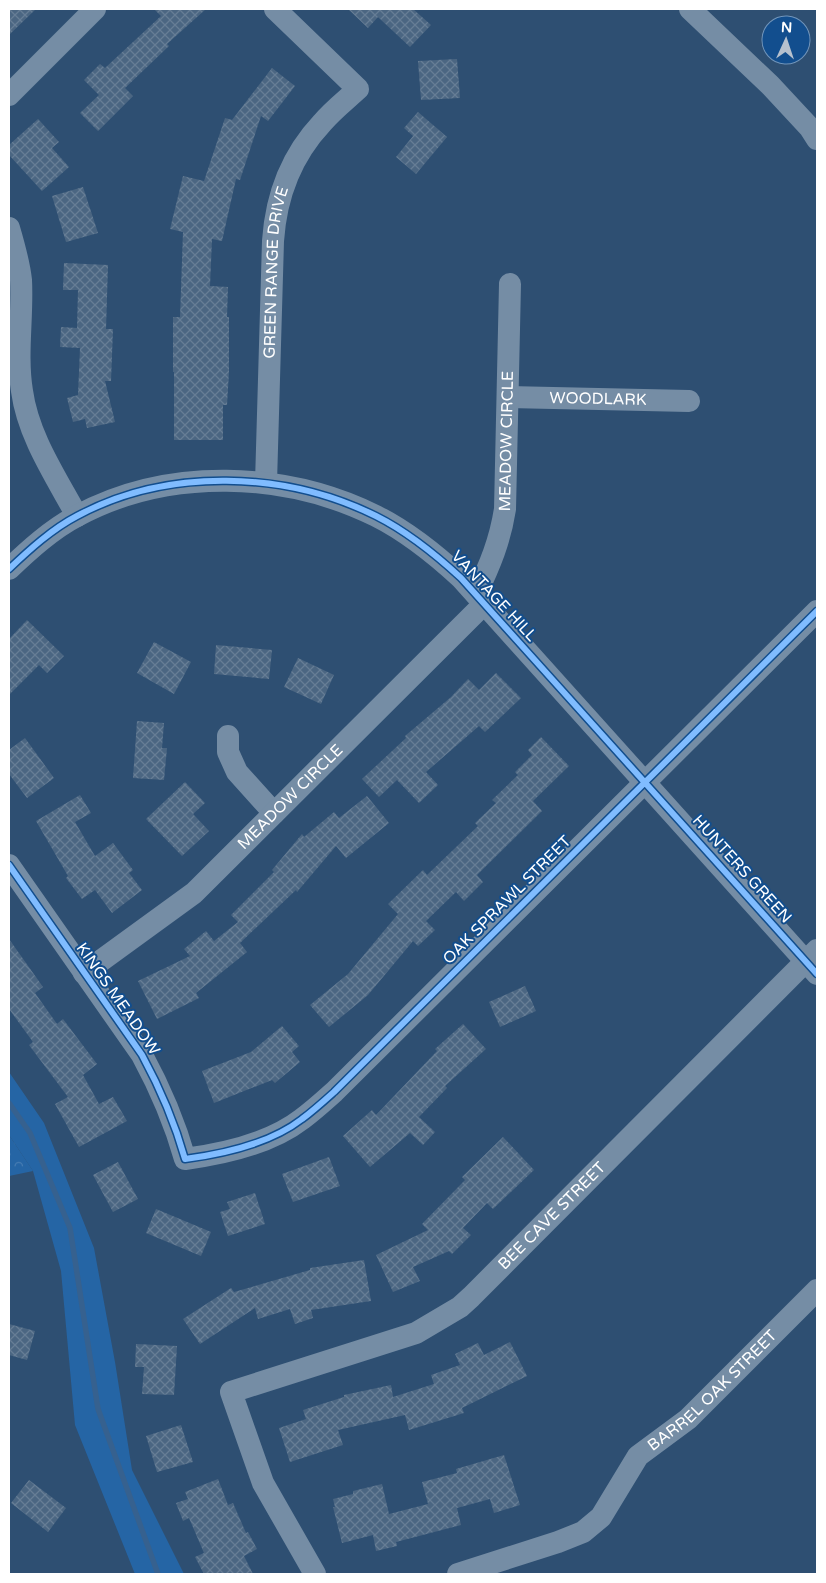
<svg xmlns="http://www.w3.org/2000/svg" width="826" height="1583" font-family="'Varela Round',sans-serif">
	<defs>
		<pattern id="park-crowns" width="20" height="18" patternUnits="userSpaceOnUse" patternTransform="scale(1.25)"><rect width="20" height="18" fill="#2565a5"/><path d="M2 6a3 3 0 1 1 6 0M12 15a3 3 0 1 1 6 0" fill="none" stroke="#467cb2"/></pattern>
		<pattern id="building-cross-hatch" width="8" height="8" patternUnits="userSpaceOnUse" patternTransform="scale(1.25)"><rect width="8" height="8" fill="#4b6682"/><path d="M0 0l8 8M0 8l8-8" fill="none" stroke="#667d95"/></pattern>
	</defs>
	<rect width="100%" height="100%" fill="#2e4f72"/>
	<!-- grass -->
	<path fill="#2565a5" d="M9,1072L44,1123L94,1248L115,1362L132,1470L184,1574H135L75,1425L61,1271L33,1171L9,1135Z"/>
	<!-- park -->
	<path fill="url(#park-crowns)" d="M9,1135L33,1171L9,1176Z"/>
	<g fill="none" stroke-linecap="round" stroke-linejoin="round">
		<!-- stream -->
		<path stroke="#36618f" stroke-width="5.5" d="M9,1103L30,1133L70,1228L98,1409L158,1574"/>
	</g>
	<!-- building -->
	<path fill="url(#building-cross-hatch)" d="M9,9H36L9,35Z
		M154,9H206L167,44L169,46L125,88L133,96L98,131L80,113L99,95L84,80L100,64L105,68L161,16Z
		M348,9H413L431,25L410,47L378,17L368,28Z
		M457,59L460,98L421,100L418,61Z
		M272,68L295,86L268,121L261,116L240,180L236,179L222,241L212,239L210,286L228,287L227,317H229V372L227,405H223V440H174V372H173V317H180L183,232L170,229L183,176L204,181L225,118L232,120Z
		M418,112L447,137L416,174L396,157L413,136L404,128Z
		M38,119L59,142L52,148L69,167L42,191L9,155V145Z
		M83,187L98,233L66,242L52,196Z
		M64,263L108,265L106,329H113L111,381H105L115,422L87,428L85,419L73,422L67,398L78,395L80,348L60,347L61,327L77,328L78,290H63Z
		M27,620L64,656L47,673L39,665L9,695V639Z
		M154,642L191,662L174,694L137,673Z
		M216,645L272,650L269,679L214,674Z
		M298,658L334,675L321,704L284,687Z
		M496,673L521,698L485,732L479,726L426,772L438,785L419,803L397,780L379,797L362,779L406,738L405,736L451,697L468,679L479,690Z
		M137,721L164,723L162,748H167L164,780L133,778Z
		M541,737L569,766L533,801L542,811L477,875L483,882L464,901L456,892L426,921L435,930L418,946L413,941L368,995L329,1027L310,1005L348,974L398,914L388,904L423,870L427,875L478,826L475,823L496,803L492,800L518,775L515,772L532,755L528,750Z
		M25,738L54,778L27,798L9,774V750Z
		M185,782L205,803L193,814L209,831L182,856L146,819Z
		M80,795L91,813L75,822L95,856L113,843L133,870L129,873L142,890L112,913L95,890L82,899L66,878L68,876L36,821Z
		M367,796L389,823L346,858L336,846L297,892L296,890L240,943L247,952L196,993L199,998L157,1019L138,981L190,956L184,949L206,931L214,941L238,922L231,915L274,872L272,870L302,834L304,837L334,812L339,818Z
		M9,939L43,987L35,993L57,1024L63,1019L97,1064L83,1075L99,1104L113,1097L127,1121L79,1147L55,1104L68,1097L29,1045L33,1042L9,1009Z
		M525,986L536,1011L500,1027L489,1002Z
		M463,1024L486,1049L445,1086L447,1088L419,1117L435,1132L423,1145L410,1133L370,1167L343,1136L372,1110L376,1115L437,1051L435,1049Z
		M282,1026L299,1046L292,1052L300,1062L275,1083L272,1080L214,1103L202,1071L251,1052Z
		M503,1137L534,1170L493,1209L487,1203L463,1228L471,1235L452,1254L449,1251L413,1267L420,1281L393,1292L376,1255L428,1230L422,1224L465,1180L462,1177Z
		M329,1157L340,1186L293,1202L282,1174Z
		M118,1162L138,1199L113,1212L93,1175Z
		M255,1193L265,1224L228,1236L220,1212L230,1209L227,1202Z
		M156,1209L211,1232L201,1256L146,1233Z
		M364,1260L371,1301L311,1310L313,1318L295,1324L290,1309L258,1319L255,1308L200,1344L183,1319L231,1288L234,1292L310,1270V1268Z
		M9,1324L35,1331L27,1360L9,1355Z
		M510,1342L527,1376L462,1408L464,1413L409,1430L405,1415L338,1430L343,1445L290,1462L279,1428L306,1419L303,1410L344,1397V1395L391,1385L393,1397L434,1384L431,1375L460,1365L455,1354L478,1343L484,1355Z
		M136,1344L177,1346L174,1395L142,1394L144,1367H135Z
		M181,1425L193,1462L157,1472L146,1436Z
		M504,1455L520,1505L494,1513L490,1499L457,1508L461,1525L396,1542L397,1546L376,1551L373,1535L342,1543L333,1507H335L333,1499L353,1494V1491L382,1484L389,1514L428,1504L422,1482L457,1473L456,1469Z
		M218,1479L228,1505L233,1503L246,1533L248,1532L257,1549L244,1556L253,1574H204L195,1557L204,1553L189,1518L183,1521L176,1503L188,1499L185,1492Z
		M29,1480L66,1508L48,1532L11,1503Z"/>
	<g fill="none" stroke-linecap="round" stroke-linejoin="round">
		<!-- minor -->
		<g stroke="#758da5" stroke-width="22">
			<path d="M690,9L770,85L810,128L817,139"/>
			<path d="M9,95L95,9"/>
			<path d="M9,228C14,245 19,262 21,280C23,317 16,354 22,391C28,436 56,477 77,516"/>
			<path id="s1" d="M508,397L689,401"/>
			<path id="s2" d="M266,483L273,241C276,196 291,156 322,123C333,110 346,100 358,89L275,9"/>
			<path d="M9,569C29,550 52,529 77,516C168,467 285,471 376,516C408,532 435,554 461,578L817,974"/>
			<path id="s3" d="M476,594C490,565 500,541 505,509L510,284"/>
			<path d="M228,736V752L237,772L274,813"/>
			<path d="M9,865L142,1055C161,1090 174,1120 185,1159C223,1154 271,1143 302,1119C313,1111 324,1101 334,1092L817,611"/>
			<path id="s4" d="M84,973L194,893L485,603"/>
			<path id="s5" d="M315,1574L263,1483L231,1392L416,1333L460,1307L471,1297L817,950"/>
			<path id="s6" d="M458,1574L558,1542L583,1532L601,1517L638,1456L688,1419L817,1290"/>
		</g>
		<defs>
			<path id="cycleway" d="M9,569C29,550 52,529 77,516C168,467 285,471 376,516C408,532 435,554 461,578L817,974
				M9,865L142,1055C161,1090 174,1120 185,1159C223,1154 271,1143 302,1119C313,1111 324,1101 334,1092L817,611"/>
		</defs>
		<!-- cycleway casing -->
		<use href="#cycleway" stroke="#124e8e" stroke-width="9"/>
		<!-- cycleway -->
		<use href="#cycleway" stroke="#80bcff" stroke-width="6"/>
	</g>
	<g text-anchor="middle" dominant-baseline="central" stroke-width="4" stroke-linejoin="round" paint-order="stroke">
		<!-- street labels -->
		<g font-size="16" fill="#fff" stroke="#124e8e">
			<text stroke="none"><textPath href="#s2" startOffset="211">GREEN RANGE DRIVE</textPath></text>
			<text stroke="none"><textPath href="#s1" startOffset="90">WOODLARK</textPath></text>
			<text stroke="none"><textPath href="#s3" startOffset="158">MEADOW CIRCLE</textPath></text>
			<text transform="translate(494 596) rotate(47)">VANTAGE HILL</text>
			<text stroke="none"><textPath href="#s4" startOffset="272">MEADOW CIRCLE</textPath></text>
			<text transform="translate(742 869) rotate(48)">HUNTERS GREEN</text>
			<text transform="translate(507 900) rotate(-45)">OAK SPRAWL STREET</text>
			<text transform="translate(118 999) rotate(55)">KINGS MEADOW</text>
			<text stroke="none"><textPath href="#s5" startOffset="576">BEE CAVE STREET</textPath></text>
			<text stroke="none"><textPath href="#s6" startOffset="326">BARREL OAK STREET</textPath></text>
		</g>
	</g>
	<!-- border -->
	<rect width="826" height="1583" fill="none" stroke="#ffffff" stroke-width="20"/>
	<!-- north arrow -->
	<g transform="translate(786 40) rotate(3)"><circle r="24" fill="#124e8e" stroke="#7195bb"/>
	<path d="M0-4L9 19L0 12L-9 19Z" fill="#b6c1ce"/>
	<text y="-8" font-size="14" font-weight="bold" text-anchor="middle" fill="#ffffff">N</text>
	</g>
</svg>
